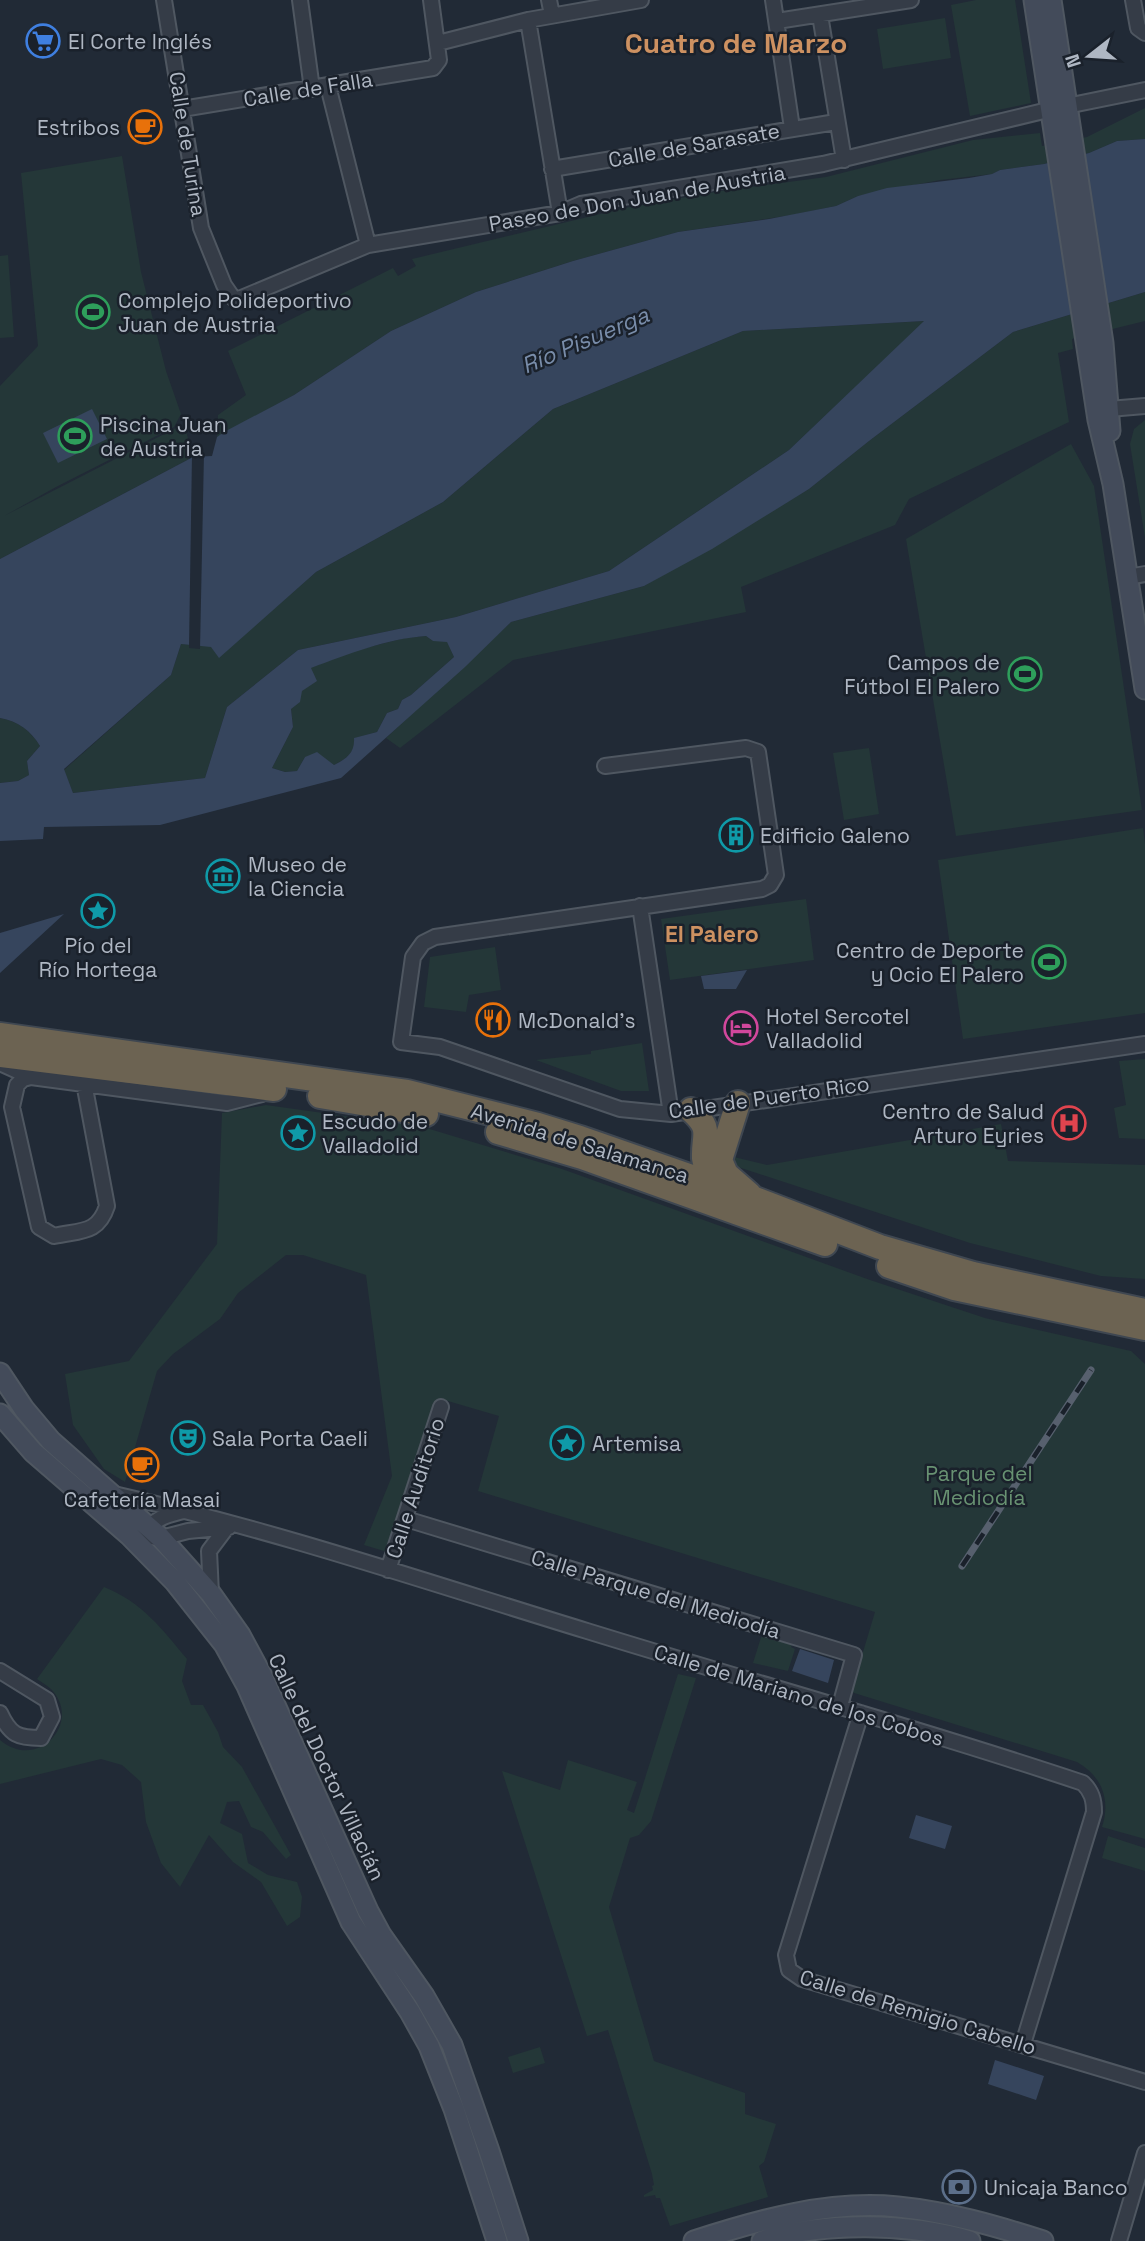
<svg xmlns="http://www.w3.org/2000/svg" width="1145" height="2241" font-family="'Space Grotesk',sans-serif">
	<rect width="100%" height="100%" fill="#212a36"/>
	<!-- green -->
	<path fill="#243738" d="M976,0H1015L1031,103L970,116L951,5Z
		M945,18L951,58L883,69L877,29Z
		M1145,108V139L1117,141L1089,153L1044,164L1000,170L992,174L940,180L858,196L836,206L792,215L678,232L573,261L476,292L391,331L294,395L217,437L218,415L246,395L228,351L393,268L398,276L416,266L412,259L630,207L721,191L826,177L973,140L1040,133L1042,146L1087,137Z
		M122,156L141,272L166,371L181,414L174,427L56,487L4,516L176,428L186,431L193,457L0,559V386L38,346L21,173Z
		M8,255L14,337L0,338V256Z
		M1145,292V321L1072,339L1073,349L1058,353L1069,422L909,499L895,525L741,587L746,612L513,660L400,748L386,738L511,622L644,586L809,489L869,441L1013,332Z
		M925,321L789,450L609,571L456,617L298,650L227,707L205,778L73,793L64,770L171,675L181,644L211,646L219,657L316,572L443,502L553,409L743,331Z
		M1145,420V538L1130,444L1134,429Z
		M1071,444L1094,486L1142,810L956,836L906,539Z
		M426,636L433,641H447L454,657L411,695L402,700L398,709L387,713L377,732L355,738C355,753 346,759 334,765L323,758L305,757L297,771L285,772L272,768L293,727L291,709L302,691L310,668L353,651L405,638Z
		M0,718C18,721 31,731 40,746L27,761L29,775L18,781L0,783Z
		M869,748L879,814L844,820L833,753Z
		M1143,828L1145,844V1013L963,1039L938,860Z
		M806,899L814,960L670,980L661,919Z
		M495,947L501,990L469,995L466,1012L424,1007L430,957Z
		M642,1043L649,1091H621L536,1060L591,1054V1051Z
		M1145,1059V1139L1119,1138L1114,1108L1126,1105L1119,1061Z
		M266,1105L423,1127L562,1169L870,1280L985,1318L1131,1351L1145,1364V1839L1102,1827C1111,1800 1102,1776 1077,1762L851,1692L875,1612L478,1491L499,1416L441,1399L394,1554L364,1545L392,1476L366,1275L303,1255H286L238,1293L220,1319L173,1354L157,1371L125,1482L104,1469L73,1425L65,1374L129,1361L217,1244L222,1113Z
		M1001,1124L1008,1161L1145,1165V1279L1101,1276L970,1243L735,1166L734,1157L767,1165Z
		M104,1587C142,1602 162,1629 187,1659L182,1681L191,1705H203L218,1732L223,1747L242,1767L291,1855L286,1859L263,1832L251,1827L239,1801L227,1802L220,1823L242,1834L248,1863L268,1875L297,1882L302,1897L300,1917L287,1926L261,1882L233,1862L209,1835L180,1887L161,1863L146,1822L141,1782L122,1765L101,1759L0,1784V1740C38,1772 83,1722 51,1689C47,1685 41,1682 37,1679Z
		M763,1631L793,1641L791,1647L795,1649L788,1671L753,1663Z
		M678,1674L696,1678L651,1821L639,1835L630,1838L609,1907L654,2061L745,2093V2114L776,2124L764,2162L759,2166L768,2197L670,2226L660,2198H656L655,2195L644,2197V2195L653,2190L652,2186L654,2185L652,2174L608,2030L587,2036L502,1771L560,1790L568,1760L637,1782L627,1810L634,1813Z
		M1108,1836L1145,1848V1871L1102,1858Z
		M540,2047L545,2063L513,2073L508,2057Z"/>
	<!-- water -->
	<path fill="#36455d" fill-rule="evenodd" d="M1145,139V292L1013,332L869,441L809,489L712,549L644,586L511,622L465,667L341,778L160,825L44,827L43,839L0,841V783L18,781L29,775L27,761L40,746C31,731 18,721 0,718V559L193,457L212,456L217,437L224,432L294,395L391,331L476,292L573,261L678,232L769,219L836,206L858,196L887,188L969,178L992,174L1000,170L1044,164L1089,153L1117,141ZM924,321L789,450L609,571L456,617L298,650L227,707L205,778L73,793L64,769L171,675L181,644L211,647L219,658L316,572L443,502L553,409L743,331ZM426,636L433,641L447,642L454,657L411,695L402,700L398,709L387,713L377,732L354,738C355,753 346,759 334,765L317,752L305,757L297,771L285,772L272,768L293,727L291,709L300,702L302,691L317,681L311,668C349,654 385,639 426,636Z
		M92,409L107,439L58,463L43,433Z
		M64,914L0,973V933Z
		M747,970L736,989H704L701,976Z
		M800,1649L834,1660L828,1683L792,1671Z
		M916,1815L952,1826L945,1849L909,1838Z
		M995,2060L1044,2076L1036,2100L988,2084Z"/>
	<!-- pier -->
	<path fill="#212a36" d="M204,453L200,649L189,648L192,454Z"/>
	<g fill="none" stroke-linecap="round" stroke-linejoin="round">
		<defs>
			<path id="street" d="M164,0L201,228L224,285L233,298L239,299L368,245L560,213L581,204L823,164L1052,109L1145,90
				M300,0L312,89
				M549,0L552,15
				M773,0L792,128
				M1133,0L1138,28L1145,33
				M820,15L844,160
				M528,20L560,213
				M777,21L911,0
				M438,43L528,20L641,0
				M328,86L368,245
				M182,109L433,68L439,60L431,0
				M552,169L836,122
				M1109,409L1145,406
				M1128,577L1145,574
				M605,766L746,748L758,752L776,875L770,885L762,889L435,937L423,943L413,957L401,1042L440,1047L620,1109L671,1114L1145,1044
				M640,906L671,1114
				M0,1063L31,1077L227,1103L262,1094
				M31,1077L23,1079L17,1085L12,1107L39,1227L54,1236C81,1230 98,1234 107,1206L84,1083
				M114,1494C274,1530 430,1583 587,1631C752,1682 919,1728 1083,1783C1092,1792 1094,1800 1094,1812L1023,2044
				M406,1519L854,1655L840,1706
				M129,1535L161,1538L188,1531L229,1527
				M148,1535C151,1518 168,1515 183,1511
				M388,1570L441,1407
				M211,1594L209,1551L227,1527
				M0,1671L47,1700L52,1717L41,1738C18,1738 10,1735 0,1713
				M861,1713L786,1955L789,1970L802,1979L1145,2082
				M1119,2241L1145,2153"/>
			<path id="secondary" d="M1034,0L1098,420L1113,484L1145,689
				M1051,0L1103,343L1110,431
				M0,1373L24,1409L51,1441L161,1538L211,1594L240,1635L261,1674L368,1911L381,1935L424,1996L452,2045L489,2151L518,2241
				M0,1414L33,1452L129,1535L175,1582L224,1644L247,1686L351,1922L410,2012L429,2046L454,2109L497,2241
				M694,2241C759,2220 829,2200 898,2207C948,2212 996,2226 1043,2241
				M762,2241C823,2221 909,2223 970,2241"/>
			<path id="highway" d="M0,1035L407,1092L538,1125L580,1138L755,1199L880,1247L973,1274L1145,1311
				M0,1055L274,1089
				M320,1096L426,1114
				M738,1103L720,1160L726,1174L749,1194
				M691,1110C713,1130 703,1134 704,1158C705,1165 709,1173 711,1180
				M498,1132L582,1157L825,1244
				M889,1266L954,1288L1145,1328"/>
		</defs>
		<!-- street casing -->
		<use href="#street" stroke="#4f5761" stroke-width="18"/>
		<!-- secondary casing -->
		<use href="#secondary" stroke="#4f5761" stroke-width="23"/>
		<!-- highway casing -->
		<use href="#highway" stroke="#3f4751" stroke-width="28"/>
		<!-- street -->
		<use href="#street" stroke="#353c47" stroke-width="14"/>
		<!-- secondary -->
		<use href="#secondary" stroke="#434b5a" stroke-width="19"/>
		<!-- highway -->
		<use href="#highway" stroke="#6c6352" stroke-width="24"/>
		<defs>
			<path id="rail" d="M962,1566L1091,1370"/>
		</defs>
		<!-- rail casing -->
		<use href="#rail" stroke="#57606e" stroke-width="7"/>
		<!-- rail -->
		<use href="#rail" stroke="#1a212b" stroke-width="4.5" stroke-dasharray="13" stroke-linecap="butt"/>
	</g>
	<!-- icons -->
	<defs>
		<symbol id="supermarket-ring" viewBox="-11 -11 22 22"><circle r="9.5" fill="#1a212b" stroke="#3f7fe0" stroke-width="1.5"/><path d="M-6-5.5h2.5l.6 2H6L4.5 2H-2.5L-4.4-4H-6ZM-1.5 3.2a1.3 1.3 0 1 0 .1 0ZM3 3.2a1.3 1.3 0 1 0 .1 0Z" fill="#3f7fe0"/></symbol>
		<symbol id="cafe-ring" viewBox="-11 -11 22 22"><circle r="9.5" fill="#1a212b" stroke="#e8710a" stroke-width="1.5"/><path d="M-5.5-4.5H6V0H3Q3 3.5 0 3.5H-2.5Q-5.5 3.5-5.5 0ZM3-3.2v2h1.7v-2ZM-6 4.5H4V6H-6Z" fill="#e8710a"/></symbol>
		<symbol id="stadium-ring" viewBox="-11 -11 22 22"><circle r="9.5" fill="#1a212b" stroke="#2e9e5b" stroke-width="1.5"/><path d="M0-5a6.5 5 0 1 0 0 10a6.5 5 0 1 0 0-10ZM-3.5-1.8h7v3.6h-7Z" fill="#2e9e5b"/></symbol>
		<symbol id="building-ring" viewBox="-11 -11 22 22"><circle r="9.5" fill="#1a212b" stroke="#0f9aa8" stroke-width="1.5"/><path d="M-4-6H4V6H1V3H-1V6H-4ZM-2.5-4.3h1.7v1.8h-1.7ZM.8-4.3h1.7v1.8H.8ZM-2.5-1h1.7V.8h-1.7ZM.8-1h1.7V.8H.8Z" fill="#0f9aa8"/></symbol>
		<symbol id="museum-ring" viewBox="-11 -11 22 22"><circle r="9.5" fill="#1a212b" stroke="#0f9aa8" stroke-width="1.5"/><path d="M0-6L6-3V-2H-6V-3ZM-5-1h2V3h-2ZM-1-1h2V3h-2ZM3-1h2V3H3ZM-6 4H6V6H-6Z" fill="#0f9aa8"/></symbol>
		<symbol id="sight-ring" viewBox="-11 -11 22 22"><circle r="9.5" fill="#1a212b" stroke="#0f9aa8" stroke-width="1.5"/><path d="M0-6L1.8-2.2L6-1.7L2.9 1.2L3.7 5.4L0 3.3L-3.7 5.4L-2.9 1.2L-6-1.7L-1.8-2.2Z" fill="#0f9aa8"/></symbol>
		<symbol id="restaurant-ring" viewBox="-11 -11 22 22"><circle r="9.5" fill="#1a212b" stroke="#e8710a" stroke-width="1.5"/><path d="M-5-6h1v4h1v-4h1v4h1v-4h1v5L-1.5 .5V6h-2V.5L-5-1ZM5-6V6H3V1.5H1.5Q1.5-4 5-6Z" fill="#e8710a"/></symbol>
		<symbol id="hotel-ring" viewBox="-11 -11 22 22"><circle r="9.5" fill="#1a212b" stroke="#d1479c" stroke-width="1.5"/><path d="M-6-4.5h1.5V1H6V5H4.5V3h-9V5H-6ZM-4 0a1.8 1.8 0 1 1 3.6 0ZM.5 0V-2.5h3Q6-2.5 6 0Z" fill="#d1479c"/></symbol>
		<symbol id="hospital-ring" viewBox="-11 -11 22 22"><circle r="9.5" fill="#1a212b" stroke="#e0444e" stroke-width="1.5"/><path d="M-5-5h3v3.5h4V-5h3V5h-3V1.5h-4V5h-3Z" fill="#e0444e"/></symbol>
		<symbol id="theatre-ring" viewBox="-11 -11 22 22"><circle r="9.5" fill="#1a212b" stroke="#0f9aa8" stroke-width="1.5"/><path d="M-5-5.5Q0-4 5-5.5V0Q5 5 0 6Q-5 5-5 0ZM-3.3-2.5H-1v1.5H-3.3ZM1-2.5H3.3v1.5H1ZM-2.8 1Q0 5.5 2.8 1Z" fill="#0f9aa8"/></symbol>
		<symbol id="bank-ring" viewBox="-11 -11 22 22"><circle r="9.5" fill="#1a212b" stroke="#5c6f8a" stroke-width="1.5"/><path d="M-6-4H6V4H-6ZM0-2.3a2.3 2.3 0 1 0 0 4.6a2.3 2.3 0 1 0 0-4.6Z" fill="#5c6f8a"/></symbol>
	</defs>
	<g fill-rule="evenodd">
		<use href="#supermarket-ring" x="24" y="22" width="38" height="38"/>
		<use href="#cafe-ring" x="126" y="108" width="38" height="38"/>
		<use href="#stadium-ring" x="74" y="293" width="38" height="38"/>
		<use href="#stadium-ring" x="56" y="417" width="38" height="38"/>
		<use href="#stadium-ring" x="1006" y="655" width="38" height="38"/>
		<use href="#building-ring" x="717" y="816" width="38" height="38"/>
		<use href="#museum-ring" x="204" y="857" width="38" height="38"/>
		<use href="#sight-ring" x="79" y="892" width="38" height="38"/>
		<use href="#stadium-ring" x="1030" y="943" width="38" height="38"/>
		<use href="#restaurant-ring" x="474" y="1001" width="38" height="38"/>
		<use href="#hotel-ring" x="722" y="1009" width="38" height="38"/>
		<use href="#hospital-ring" x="1050" y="1104" width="38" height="38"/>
		<use href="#sight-ring" x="279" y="1114" width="38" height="38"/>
		<use href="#theatre-ring" x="169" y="1419" width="38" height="38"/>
		<use href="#sight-ring" x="548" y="1424" width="38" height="38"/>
		<use href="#cafe-ring" x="123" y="1446" width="38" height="38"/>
		<use href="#bank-ring" x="940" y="2168" width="38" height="38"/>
	</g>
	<g text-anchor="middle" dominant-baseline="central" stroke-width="5" stroke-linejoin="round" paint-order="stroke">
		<!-- poi labels -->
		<g font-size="21" fill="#afb7c3" stroke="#1a212b" text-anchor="start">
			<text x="68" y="41">El Corte Inglés</text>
			<text x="120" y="127" text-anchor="end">Estribos</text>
			<text x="118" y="300">Complejo Polideportivo<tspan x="118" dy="24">Juan de Austria</tspan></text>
			<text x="100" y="424">Piscina Juan<tspan x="100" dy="24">de Austria</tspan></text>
			<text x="1000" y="662" text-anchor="end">Campos de<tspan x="1000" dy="24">Fútbol El Palero</tspan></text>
			<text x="760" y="835">Edificio Galeno</text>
			<text x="248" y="864">Museo de<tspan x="248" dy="24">la Ciencia</tspan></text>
			<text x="98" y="945" text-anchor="middle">Pío del<tspan x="98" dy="24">Río Hortega</tspan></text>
			<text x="1024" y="950" text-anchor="end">Centro de Deporte<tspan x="1024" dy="24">y Ocio El Palero</tspan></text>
			<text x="766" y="1016">Hotel Sercotel<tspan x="766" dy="24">Valladolid</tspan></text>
			<text x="518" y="1020">McDonald's</text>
			<text x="1044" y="1111" text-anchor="end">Centro de Salud<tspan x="1044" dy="24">Arturo Eyries</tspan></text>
			<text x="322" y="1121">Escudo de<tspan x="322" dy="24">Valladolid</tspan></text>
			<text x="212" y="1438">Sala Porta Caeli</text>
			<text x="592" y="1443">Artemisa</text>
			<text x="142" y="1499" text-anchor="middle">Cafetería Masai</text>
			<text x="984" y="2187">Unicaja Banco</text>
		</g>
		<!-- street labels -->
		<g font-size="21" fill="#afb7c3" stroke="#1a212b">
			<text transform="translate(308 89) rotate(-9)">Calle de Falla</text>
			<text transform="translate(188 144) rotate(81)">Calle de Turina</text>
			<text transform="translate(694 145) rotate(-10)">Calle de Sarasate</text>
			<text transform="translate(637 198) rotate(-10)">Paseo de Don Juan de Austria</text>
			<text transform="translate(769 1097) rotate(-8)">Calle de Puerto Rico</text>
			<text transform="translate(580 1143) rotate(17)">Avenida de Salamanca</text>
			<text transform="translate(415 1488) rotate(-72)">Calle Auditorio</text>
			<text transform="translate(656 1594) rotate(17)">Calle Parque del Mediodía</text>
			<text transform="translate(799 1695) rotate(17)">Calle de Mariano de los Cobos</text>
			<text transform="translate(327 1767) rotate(65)">Calle del Doctor Villacián</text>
			<text transform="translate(918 2012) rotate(17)">Calle de Remigio Cabello</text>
		</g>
		<!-- park labels -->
		<g font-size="21" fill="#689272" stroke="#1a212b">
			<text x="979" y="1473">Parque del<tspan x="979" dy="24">Mediodía</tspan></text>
		</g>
		<!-- water labels -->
		<g font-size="23" font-style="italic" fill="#798daa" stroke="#1a212b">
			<text transform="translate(585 340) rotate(-23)">Río Pisuerga</text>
		</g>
		<!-- neighbourhood labels -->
		<g font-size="23" font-weight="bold" fill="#cd9161" stroke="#1a212b">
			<text x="712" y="934">El Palero</text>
		</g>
		<!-- district labels -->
		<g font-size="28" font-weight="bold" fill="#cd9161" stroke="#1a212b">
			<text x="736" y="43">Cuatro de Marzo</text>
		</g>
	</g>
	<!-- north arrow -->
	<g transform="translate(1089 56) rotate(253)" stroke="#1a212b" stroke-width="5" paint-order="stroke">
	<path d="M0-5L12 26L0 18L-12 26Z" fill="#afb7c3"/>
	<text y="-10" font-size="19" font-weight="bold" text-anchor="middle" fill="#afb7c3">N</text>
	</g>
</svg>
